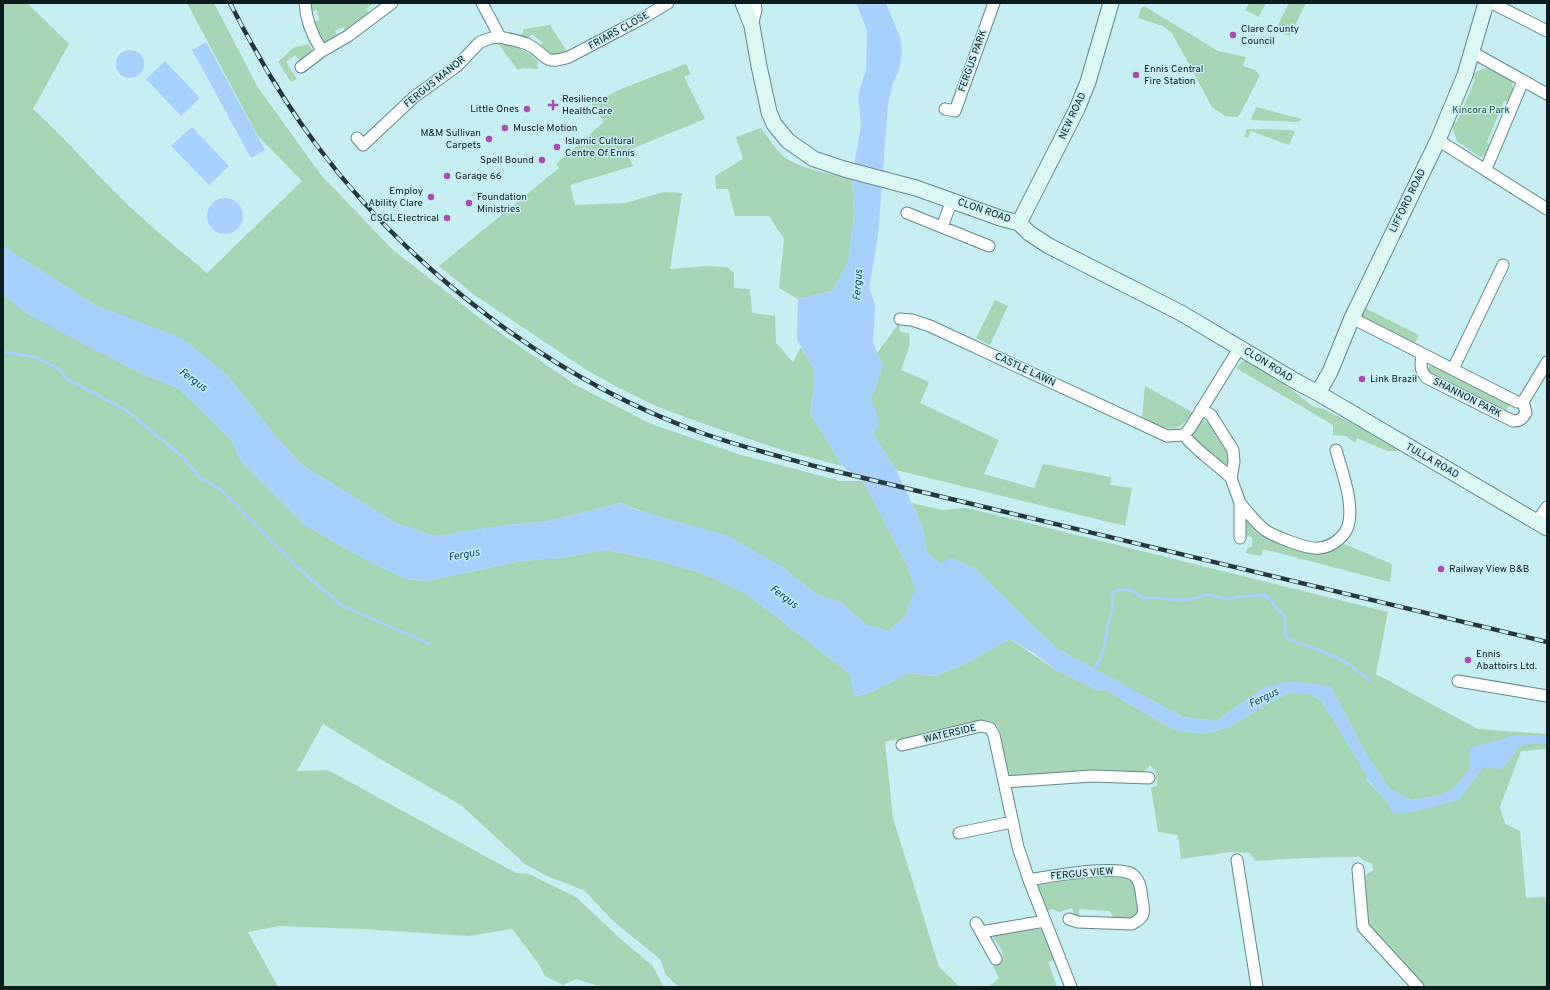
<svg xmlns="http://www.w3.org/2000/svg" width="1550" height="990" font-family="Overpass,sans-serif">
	<rect width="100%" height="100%" fill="#c6eff3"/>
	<!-- green -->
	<path fill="#a5d6b5" d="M3,3H27L69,44L33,109C66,139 94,172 126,203C152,228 180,250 207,273L302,181L258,136L187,3H214L257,86L321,175L392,249L486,323L574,384L649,423L738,454L840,481H863L908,567L915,590L905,617L888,631L867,625L841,602L816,594L781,566L621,503L549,521L507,525L435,536L396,523L301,464L277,438L227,375L182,339L95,305L3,246Z
		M309,3H374L366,9L371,15L346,32L343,27L335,31L338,37L326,43L319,39L313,22L319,20L317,10L310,11Z
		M1249,3H1266L1259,17L1245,10Z
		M1289,3H1306L1290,36L1275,31Z
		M1144,6L1218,51L1246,57L1243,66L1255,70L1259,74V77L1240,114L1237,117L1225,116L1212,107L1172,33L1163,26L1138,18L1141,8Z
		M550,25L566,50L569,53C555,56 552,56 540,47L543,43L532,34L528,39L521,37L524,29Z
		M309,44L312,50L311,54L300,61L295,55L286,62L297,79L291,82L278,62L293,48Z
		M498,44C517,45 522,48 537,60L538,69L522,68L518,70Z
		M686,64L691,74L684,77L705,119L626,151L633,166L570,185L575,205L625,203L664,192L682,193L670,269L707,266L727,267L734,273V288L750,289L752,313L775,316L776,343L793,362L801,347L813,368V394L810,413L842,466L779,449L704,424L656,406L619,388L585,369L473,294L439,266L559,168L556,164L604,122L591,103L626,87Z
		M1485,68L1498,73L1512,81L1513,89L1508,101H1504L1487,142L1490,146L1486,155L1480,157L1457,141L1452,126L1453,123L1457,122L1475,80L1473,76L1476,72Z
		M1256,107L1302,119L1298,122L1251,120Z
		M761,128C768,137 775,149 783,156C800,169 831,174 852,179L854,216L848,262L832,291L798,299L779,288L784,239L769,216H735L728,189H716L715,176L743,159L736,137Z
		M1247,129L1291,130L1295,132L1289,145L1251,131L1248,138L1244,137Z
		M3,295L28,314L140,373L178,388L232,441L239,459L306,526L370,562L406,579L428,581L520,561L561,558L606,550L652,559L699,572L745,593L850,674L854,696L867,694L909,673L935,676L961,666L1010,639L1056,670L1099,691L1104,689L1174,730L1204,734L1230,727L1257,710L1290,692L1309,694L1321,700L1366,774V779L1387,802L1459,800L1483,767L1516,735L1497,741L1453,789L1438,796L1411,800L1390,789L1365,752L1330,686L1265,687L1216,721L1183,717L1056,648L974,568L951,558L941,565L927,552L922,526L912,503L942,510L967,508L1388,612L1376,674L1478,729L1547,734V749L1521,751L1500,807L1505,824L1520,831L1526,898L1547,897V987H1422L1369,925L1366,918L1363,878L1368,873L1373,871L1372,863L1364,861L1360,857L1303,858L1255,861L1250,853L1231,852L1181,859L1178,835L1158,832L1151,788L1157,786L1156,771L1150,765L1142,774L1013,776L1008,773L1006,769C1004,760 1002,729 996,724C993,721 988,720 983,720L899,741L896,739L885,742L893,818L939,967L960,987H679L666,975L660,959L614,922L585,891L545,875L525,864L461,805L387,763L323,724L297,771L328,770L516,873L529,874L576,897L625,943L652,965L664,987H600L599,986L576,979L563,985L545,976L538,963L512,929L469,936L362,929L279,926L248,932L278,987H3Z
		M995,300L1008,306L990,345L976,338Z
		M1365,308L1419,335L1414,345L1362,318L1359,313Z
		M899,323L900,332L909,333L910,344L901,370L929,382L920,403L999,440L984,474L1034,488L1043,464L1111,477L1110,485L1132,488L1125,526L896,470L873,434L871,399L883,366L877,353Z
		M1243,361L1256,363L1314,407L1323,409L1401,447L1402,451H1387L1357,438L1355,443L1346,436L1333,435V425L1236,368Z
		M1435,365L1508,402L1510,405L1505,411L1430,375L1427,369L1430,366Z
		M1145,386L1192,412C1177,439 1164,427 1142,417Z
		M1203,420L1212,423L1229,448L1230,461L1228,464H1224L1194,442C1191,434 1198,425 1203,420Z
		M1245,515C1248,520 1252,526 1256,530C1268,540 1308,555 1324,553C1331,552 1337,548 1344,544L1392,564L1390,582L1263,549L1261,556L1246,553L1247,548L1252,547V537L1248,536L1244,533Z
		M1119,875L1134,883L1140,910L1131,920L1114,919L1110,911L1079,909V919H1076L1072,908L1059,912L1052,909L1047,911L1036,889L1038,884L1043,881L1094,876Z
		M1034,928L1044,930L1056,960L1048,962L1057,987H988L999,978L993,967L1003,958L1002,950L992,936Z"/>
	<!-- water -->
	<path fill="#a9d1fe" d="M856,3H886L901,40L902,54L899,70L892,86L888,105L878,236L869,288L875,305L873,343L883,366L871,399L876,411L879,425L873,434L896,470L908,495L922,526L927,552L941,564L951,558L974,568L1056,648L1183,717L1216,721L1265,687L1290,681L1330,686L1365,752L1390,789L1411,800L1438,796L1453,789L1469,770L1470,748L1516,735L1547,736V743L1521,745L1502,769L1483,767L1459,800L1413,812L1392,814L1387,802L1366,778V774L1321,700L1309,694L1290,692L1257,710L1230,727L1204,734L1174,730L1104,689L1099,691L1056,670L1034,653L1010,639L961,666L934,676L909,673L867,694L854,696L850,674L745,593L699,572L652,559L606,550L561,558L520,561L428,581L406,579L370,562L306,526L239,459L232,441L178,388L140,373L75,340L28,314L3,295V246L95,305L182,338L227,375L277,438L301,464L396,523L435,536L507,525L549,521L621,503L637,510L729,536L781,566L816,594L841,602L867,625L888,631L905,617L915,589L908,567L863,481L842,466L810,413L813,394V368L797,339L798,299L832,291L848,262L854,216L852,179L861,125L858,95L866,70L867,30Z
		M206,42L265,150L251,158L192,50Z
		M116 64a14 14 0 1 1 28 0a14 14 0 1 1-28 0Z
		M165,61L200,98L181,116L146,79Z
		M192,127L229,166L209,185L171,146Z
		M207 216a18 18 0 1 1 36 0a18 18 0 1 1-36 0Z"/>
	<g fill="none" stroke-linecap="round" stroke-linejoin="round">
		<!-- stream -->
		<path stroke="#a9d1fe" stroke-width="3" d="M3,352L35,357L58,368L67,379L126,410L184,458L199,477L220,489L296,566L341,605L430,644
			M1090,671L1099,662L1103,652L1109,619L1113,609L1112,594L1117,590H1130L1144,598H1157L1180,600L1198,598L1205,594L1227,599L1236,597L1264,595L1271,600L1276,608L1282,613L1285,620V631L1287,638C1306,647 1329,652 1347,663C1355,668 1362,675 1369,681"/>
		<defs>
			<path id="street" d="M305,3C306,20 313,37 322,51L348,36L392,3
				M482,3L500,37C509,39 519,41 527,44C548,54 541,66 569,57L643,18L668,3
				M1492,3L1547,31
				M752,26L756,10L755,3
				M1472,52L1547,94
				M301,67L322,51
				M945,109L955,111L994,3
				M357,138L363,145L414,97L457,66L480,42L491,38L500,37
				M1438,140L1547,209
				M1486,169L1523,81
				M907,213L989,246
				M942,227L952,200
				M1352,318L1517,402H1523
				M900,319L912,320L930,326L1167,436L1184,435
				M1422,354C1421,364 1419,370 1427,378L1513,421C1520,421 1522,419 1526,413L1523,402L1547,362
				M1453,369L1503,265
				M1201,409L1211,415L1233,450L1234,462L1231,478L1240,503V538
				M1231,478C1216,463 1197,452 1184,435L1190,428L1240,347
				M1240,503C1248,513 1255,522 1265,530C1274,536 1308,550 1319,548C1332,547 1347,536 1349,522C1353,500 1342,472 1336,450
				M1537,521L1547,507
				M1458,681L1547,696
				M902,745L981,726L990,728L994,735L1018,847L1029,880L1071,987
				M1005,782L1092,776L1149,778
				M959,833L1012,822
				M1237,860L1257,987
				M1358,869L1363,927L1418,987
				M1029,880C1051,876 1110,866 1130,873C1140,877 1141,890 1142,899C1145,913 1145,917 1132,924L1078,922L1069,919
				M976,923L996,959
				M981,932L1045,921"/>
			<path id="secondary" d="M743,3L752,26L759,66L769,112L774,124L788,141L814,159L844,169L916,188L1000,218L1019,223L1029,233L1049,246L1181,313L1297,382L1318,393L1547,528
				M1019,223L1077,109L1088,82L1111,3
				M1318,393L1330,372L1352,318L1438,140L1465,75L1486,3"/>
		</defs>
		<!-- street casing -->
		<use href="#street" stroke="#608589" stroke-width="13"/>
		<!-- secondary casing -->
		<use href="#secondary" stroke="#608589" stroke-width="17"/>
		<!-- street -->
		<use href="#street" stroke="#fff" stroke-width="11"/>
		<!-- secondary -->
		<use href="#secondary" stroke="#dcf8f2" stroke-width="15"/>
		<defs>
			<path id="rail" d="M230,3C255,52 282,99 315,143C409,270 553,380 702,433C741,447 782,457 822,468L1547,642"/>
		</defs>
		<!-- rail casing -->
		<use href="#rail" stroke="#25373a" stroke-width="4.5"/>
		<!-- rail -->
		<use href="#rail" stroke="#c6eff3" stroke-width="3" stroke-dasharray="9" stroke-linecap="butt"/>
	</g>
	<!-- markers -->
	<g fill="#ab4ab2" stroke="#c6eff3" stroke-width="1.5">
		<circle cx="1233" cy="35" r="4"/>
		<circle cx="1136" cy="75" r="4"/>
		<path d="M551 99h4v4h4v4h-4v4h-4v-4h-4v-4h4z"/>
		<circle cx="527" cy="109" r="4"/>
		<circle cx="505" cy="128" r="4"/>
		<circle cx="489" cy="139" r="4"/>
		<circle cx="557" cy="147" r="4"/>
		<circle cx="542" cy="160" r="4"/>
		<circle cx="447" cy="176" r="4"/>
		<circle cx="431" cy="197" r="4"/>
		<circle cx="469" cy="203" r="4"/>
		<circle cx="447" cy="218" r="4"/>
		<circle cx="1362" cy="379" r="4"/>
		<circle cx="1441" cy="569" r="4"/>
		<circle cx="1468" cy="660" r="4"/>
	</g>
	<g text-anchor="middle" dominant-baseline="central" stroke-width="3" stroke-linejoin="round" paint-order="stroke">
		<!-- poi labels -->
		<g font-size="10" fill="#0c1b1d" stroke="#c6eff3" text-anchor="start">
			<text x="1241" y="29">Clare County<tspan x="1241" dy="12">Council</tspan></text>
			<text x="1144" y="69">Ennis Central<tspan x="1144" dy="12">Fire Station</tspan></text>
			<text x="562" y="99">Resilience<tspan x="562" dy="12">HealthCare</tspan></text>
			<text x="519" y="109" text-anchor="end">Little Ones</text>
			<text x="513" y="128">Muscle Motion</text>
			<text x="481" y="133" text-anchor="end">M&amp;M Sullivan<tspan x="481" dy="12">Carpets</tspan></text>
			<text x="565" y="141">Islamic Cultural<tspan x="565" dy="12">Centre Of Ennis</tspan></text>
			<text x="534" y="160" text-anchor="end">Spell Bound</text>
			<text x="455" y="176">Garage 66</text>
			<text x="423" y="191" text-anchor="end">Employ<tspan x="423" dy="12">Ability Clare</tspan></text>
			<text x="477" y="197">Foundation<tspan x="477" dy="12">Ministries</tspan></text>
			<text x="439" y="218" text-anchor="end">CSGL Electrical</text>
			<text x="1370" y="379">Link Brazil</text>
			<text x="1449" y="569">Railway View B&amp;B</text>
			<text x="1476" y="654">Ennis<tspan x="1476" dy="12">Abattoirs Ltd.</tspan></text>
		</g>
		<!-- street labels -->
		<g font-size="10" fill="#0c1b1d" stroke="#c6eff3">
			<text transform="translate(619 31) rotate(-29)">FRIARS CLOSE</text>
			<text transform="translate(973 61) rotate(-70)">FERGUS PARK</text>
			<text transform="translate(435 82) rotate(-39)">FERGUS MANOR</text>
			<text transform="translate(1073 116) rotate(-65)">NEW ROAD</text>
			<text transform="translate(1408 201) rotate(-64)">LIFFORD ROAD</text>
			<text transform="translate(984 211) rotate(19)">CLON ROAD</text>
			<text transform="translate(1268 365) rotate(32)">CLON ROAD</text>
			<text transform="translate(1025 370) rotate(25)">CASTLE LAWN</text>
			<text transform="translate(1467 398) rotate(27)">SHANNON PARK</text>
			<text transform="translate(1432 461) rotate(30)">TULLA ROAD</text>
			<text transform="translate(950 734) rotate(-13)">WATERSIDE</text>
			<text transform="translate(1082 874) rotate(-5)">FERGUS VIEW</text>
		</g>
		<!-- park labels -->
		<g font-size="10" fill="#1e5234" stroke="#c6eff3">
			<text x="1481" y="110">Kincora Park</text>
		</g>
		<!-- water labels -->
		<g font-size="11" font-style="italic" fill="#0a3f70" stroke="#c6eff3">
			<text transform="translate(858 285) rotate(-86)">Fergus</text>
			<text transform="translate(193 380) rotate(36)">Fergus</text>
			<text transform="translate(464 555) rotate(-10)">Fergus</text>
			<text transform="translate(784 597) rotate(37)">Fergus</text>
			<text transform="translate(1264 698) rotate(-26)">Fergus</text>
		</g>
	</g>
	<!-- border -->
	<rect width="1550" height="990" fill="none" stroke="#0c1b1d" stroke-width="8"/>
</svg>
